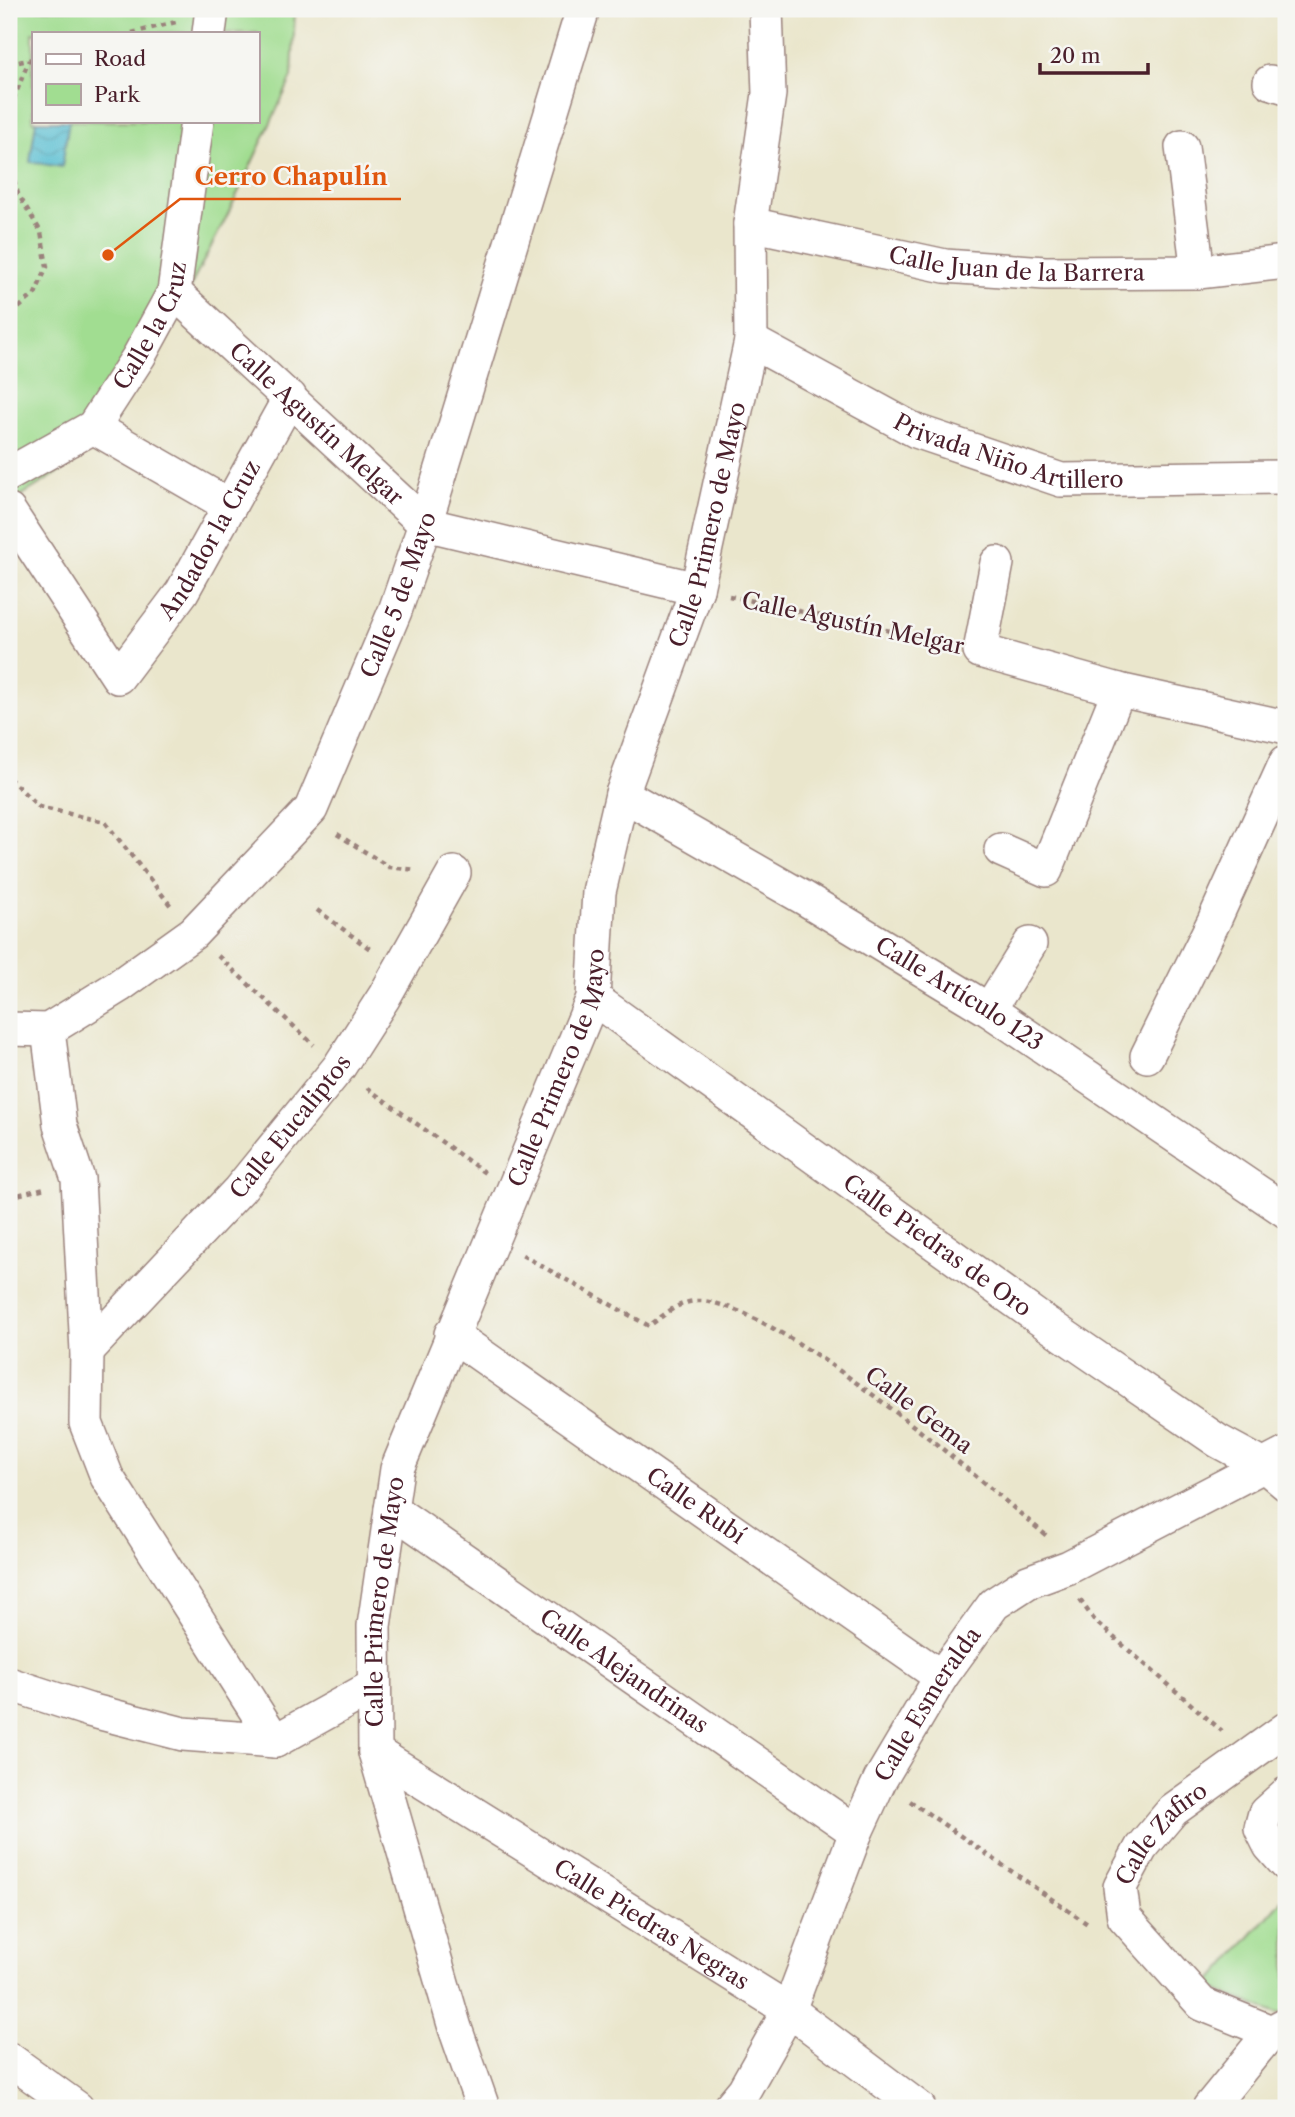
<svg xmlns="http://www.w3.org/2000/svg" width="1295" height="2117" font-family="'Libre Caslon Text',serif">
	<defs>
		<pattern id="water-waves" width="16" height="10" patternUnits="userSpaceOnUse" patternTransform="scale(1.75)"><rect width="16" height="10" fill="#54bdd1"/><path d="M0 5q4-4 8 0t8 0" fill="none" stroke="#4899aa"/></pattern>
	</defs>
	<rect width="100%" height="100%" fill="#f6f6f2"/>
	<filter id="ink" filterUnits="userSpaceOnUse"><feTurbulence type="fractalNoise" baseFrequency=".0143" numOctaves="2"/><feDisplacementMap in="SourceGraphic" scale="14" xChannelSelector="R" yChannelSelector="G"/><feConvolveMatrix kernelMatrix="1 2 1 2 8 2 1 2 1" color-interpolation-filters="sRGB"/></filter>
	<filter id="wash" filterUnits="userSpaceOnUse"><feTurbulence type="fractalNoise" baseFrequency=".00686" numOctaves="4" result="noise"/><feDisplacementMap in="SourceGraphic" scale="28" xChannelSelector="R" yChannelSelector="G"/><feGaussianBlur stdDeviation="1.57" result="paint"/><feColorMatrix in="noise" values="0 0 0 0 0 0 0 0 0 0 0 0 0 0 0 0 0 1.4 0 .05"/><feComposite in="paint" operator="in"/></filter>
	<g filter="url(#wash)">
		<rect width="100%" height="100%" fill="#eae6cc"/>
		<!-- green -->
		<path fill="#a1dd91" stroke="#767e5e" stroke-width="2" fill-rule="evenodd" d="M9,9H295L292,77L228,214L146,372L69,466L9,503ZM33,33H257V121H33Z
			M1286,1896V2014H1277L1207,1986Z"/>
		<!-- water -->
		<path fill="url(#water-waves)" stroke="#4f6e7e" stroke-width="2" d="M36,121H69L62,167L30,162Z"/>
	</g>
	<g filter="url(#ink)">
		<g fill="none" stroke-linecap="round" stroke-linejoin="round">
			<defs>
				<g id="street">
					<path d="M209,33L212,9"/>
					<path d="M1270,82L1286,87"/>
					<path d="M1182,147L1198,272"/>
					<path id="s1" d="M750,224L945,266L1045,273L1198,272L1286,262"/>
					<path id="s2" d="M174,292L425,524L697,589"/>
					<path id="s3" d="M751,341L916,431L1061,480L1286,477"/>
					<path d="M93,427L230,506"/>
					<path id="s4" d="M9,474L93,427L139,356L174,292L197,121"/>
					<path id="s5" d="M9,511L118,677L182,592L290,397"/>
					<path d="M997,563L980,651L1119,690L1286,727"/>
					<path id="s6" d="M622,794L804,898L989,1010L1286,1211"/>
					<path d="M1001,850L1046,870L1119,690"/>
					<path id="s7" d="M593,998L1040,1319L1218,1441L1266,1467L1286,1484"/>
					<path d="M989,1010L1030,944"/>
					<path id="s8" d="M9,1029L48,1030L119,986L193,933L311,809L395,611L425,524L583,9"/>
					<path d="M48,1030L60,1125L78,1179L87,1351L86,1423L107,1477L275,1741"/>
					<path d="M1147,1056L1214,921L1286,762"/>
					<path id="s9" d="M451,1334L941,1677"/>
					<path id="s10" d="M87,1351L239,1190L339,1067L384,997L454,873"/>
					<path id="s11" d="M391,1509L856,1832"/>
					<path d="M9,1684L89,1710L183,1734L275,1741L374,1686"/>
					<path id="s12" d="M375,1752L789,2010L919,2108"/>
					<path d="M1286,1794L1265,1813L1261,1828L1270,1846L1286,1864"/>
					<path id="s13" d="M1271,2032L1202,2004L1124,1917L1120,1887L1141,1848L1173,1810L1286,1729"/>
					<path d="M9,2059L77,2108"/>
					<path id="s14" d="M483,2108L455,2028L375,1752L374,1626L397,1469L593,998L599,892L622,794L697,589L751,341L750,224L769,94L766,9"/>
					<path id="s15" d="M729,2108L744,2090L789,2010L856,1832L880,1780L941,1677L994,1604L1028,1582L1069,1567L1286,1454"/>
					<path d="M1209,2108L1271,2032L1286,2024"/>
				</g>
			</defs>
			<!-- street casing -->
			<use href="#street" stroke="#9a827c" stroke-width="36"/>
			<!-- path -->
			<path stroke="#9a827c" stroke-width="4.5" stroke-dasharray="5 5" stroke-linecap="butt" d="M132,33L176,22
				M9,64L33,59
				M9,139L11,106L29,60
				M9,161L18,194L41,232L47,267L35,294L9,316
				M729,596L946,643
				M9,778L39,807L105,822L171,906
				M337,834L389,867L416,870
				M317,910L370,949
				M218,956L314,1045
				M367,1088L485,1173
				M9,1197L45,1188
				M522,1255L649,1326C663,1316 677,1302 696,1301C771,1297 985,1484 1048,1537
				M1080,1600L1095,1621L1222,1731
				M910,1801L1089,1925"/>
			<!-- street -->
			<use href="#street" stroke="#fff" stroke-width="33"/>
		</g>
	</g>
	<g text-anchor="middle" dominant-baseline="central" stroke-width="5" stroke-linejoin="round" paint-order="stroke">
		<!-- street labels -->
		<g font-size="23" fill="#4a1f2b" stroke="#f6f6f2">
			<text stroke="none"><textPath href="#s1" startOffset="271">Calle Juan de la Barrera</textPath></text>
			<text stroke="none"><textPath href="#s4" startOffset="214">Calle la Cruz</textPath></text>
			<text stroke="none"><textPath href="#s2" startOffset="194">Calle Agustín Melgar</textPath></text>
			<text stroke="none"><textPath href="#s3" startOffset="284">Privada Niño Artillero</textPath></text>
			<text stroke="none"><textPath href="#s14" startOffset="1657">Calle Primero de Mayo</textPath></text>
			<text stroke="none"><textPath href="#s5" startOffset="364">Andador la Cruz</textPath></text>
			<text stroke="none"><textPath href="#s8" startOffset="616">Calle 5 de Mayo</textPath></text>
			<text transform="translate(853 623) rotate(12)">Calle Agustín Melgar</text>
			<text stroke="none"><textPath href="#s6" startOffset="392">Calle Artículo 123</textPath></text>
			<text stroke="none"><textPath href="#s14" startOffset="1090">Calle Primero de Mayo</textPath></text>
			<text stroke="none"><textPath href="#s10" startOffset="303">Calle Eucaliptos</textPath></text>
			<text stroke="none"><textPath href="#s7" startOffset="424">Calle Piedras de Oro</textPath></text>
			<text transform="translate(919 1410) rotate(37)">Calle Gema</text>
			<text stroke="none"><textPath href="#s9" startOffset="299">Calle Rubí</textPath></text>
			<text stroke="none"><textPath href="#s14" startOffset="523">Calle Primero de Mayo</textPath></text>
			<text stroke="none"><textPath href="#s11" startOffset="284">Calle Alejandrinas</textPath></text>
			<text stroke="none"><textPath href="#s15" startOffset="452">Calle Esmeralda</textPath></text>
			<text stroke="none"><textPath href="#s13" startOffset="290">Calle Zafiro</textPath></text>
			<text stroke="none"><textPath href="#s12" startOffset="326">Calle Piedras Negras</textPath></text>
		</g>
	</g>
	<!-- callouts -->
	<path fill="none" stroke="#e0560e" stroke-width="2.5" d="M108 255L180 199H401"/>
	<circle fill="#e0560e" stroke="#f6f6f2" stroke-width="2.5" cx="108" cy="255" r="7"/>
	<g font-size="24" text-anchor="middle" font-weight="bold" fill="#e0560e" stroke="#f6f6f2" stroke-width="5" stroke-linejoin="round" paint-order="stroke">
		<text x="291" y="185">Cerro Chapulín</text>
	</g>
	<!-- margin -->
	<rect width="1295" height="2117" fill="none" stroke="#f6f6f2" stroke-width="35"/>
	<!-- legend -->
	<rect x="32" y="32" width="228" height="91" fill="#f6f6f2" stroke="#b1a0a2" stroke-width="2"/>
	<rect x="46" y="54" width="35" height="10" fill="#ffffff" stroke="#b1a0a2" stroke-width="2"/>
	<text x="94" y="66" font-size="21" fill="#4a1f2b">Road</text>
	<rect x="46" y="84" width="35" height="21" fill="#a1dd91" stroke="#b1a0a2" stroke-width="2"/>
	<text x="94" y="102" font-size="21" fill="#4a1f2b">Park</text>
	<!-- scale -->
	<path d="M1040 63v10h108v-10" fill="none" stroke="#4a1f2b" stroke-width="3.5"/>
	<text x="1050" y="63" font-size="21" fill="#4a1f2b" stroke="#f6f6f2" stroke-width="5" paint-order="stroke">20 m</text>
</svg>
